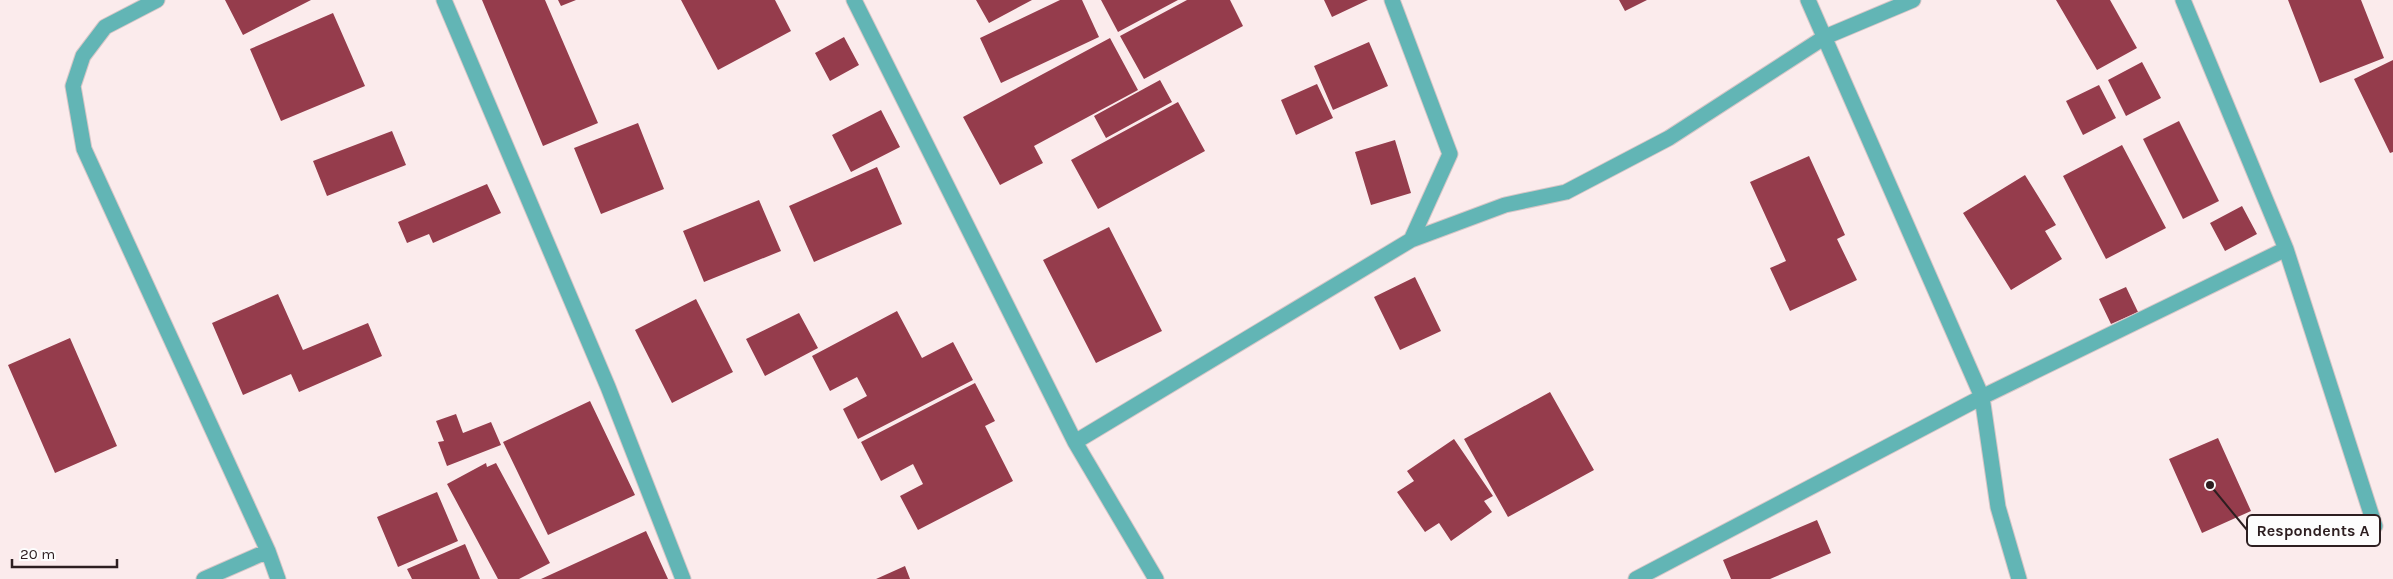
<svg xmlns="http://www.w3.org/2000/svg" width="2393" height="579" font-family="Karla,sans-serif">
	<rect width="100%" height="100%" fill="#fbebec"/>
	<!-- building -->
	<path fill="#953c4c" d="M225,0H311L243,35Z
		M482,0H545L598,123L543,146Z
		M558,0H576L561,6Z
		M681,0H775L791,31L718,70Z
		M976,0H1032L989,23Z
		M1060,0H1082L1099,37L1001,83L980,38Z
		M1101,0H1178L1118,32Z
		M1187,0H1230L1243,26L1144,79L1120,36Z
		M1324,0H1368L1332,17Z
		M1619,0H1647L1625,11Z
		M2056,0H2110L2137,48L2097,70Z
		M2288,0H2361L2384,58L2320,83Z
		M333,13L365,86L281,121L250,49Z
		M844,37L859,65L830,81L815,53Z
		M1110,38L1138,90L1034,146L1043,163L1000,185L963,117Z
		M1369,42L1388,86L1333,110L1314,66Z
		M2393,60V152L2390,153L2354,79Z
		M2142,62L2161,98L2126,116L2108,80Z
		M1160,80L1172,102L1106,138L1094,116Z
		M1317,84L1333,118L1296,135L1281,100Z
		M2099,85L2116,118L2083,135L2066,101Z
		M1178,102L1205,151L1098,209L1071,160Z
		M881,110L900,147L851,172L832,135Z
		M2179,121L2219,201L2183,219L2143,139Z
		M638,123L664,189L601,214L574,148Z
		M392,131L406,165L327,196L313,161Z
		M1395,140L1411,193L1371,205L1355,152Z
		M2122,145L2166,228L2106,259L2063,176Z
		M1809,156L1845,235L1837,239L1857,280L1790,311L1770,268L1786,261L1750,182Z
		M877,167L902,224L814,262L789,206Z
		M2025,175L2056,225L2045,231L2062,259L2011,290L1963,213Z
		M487,184L501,213L433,243L429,234L407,243L398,222Z
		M759,200L781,251L704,282L683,231Z
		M2242,206L2257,234L2225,251L2210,223Z
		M1109,227L1162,331L1096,363L1043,260Z
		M1415,277L1441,331L1400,350L1374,297Z
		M2126,287L2138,312L2111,324L2099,299Z
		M278,294L303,350L368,323L382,356L299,392L291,374L243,395L212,323Z
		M696,299L733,372L672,403L635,330Z
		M897,311L922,358L953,342L973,380L858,439L843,409L867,396L857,377L830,391L812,356Z
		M799,313L818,348L765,376L746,339Z
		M70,338L117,446L55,473L8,365Z
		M975,383L995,421L985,426L1013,481L918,530L900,496L923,484L913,464L881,481L861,442Z
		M1550,392L1594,470L1508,517L1464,439Z
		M590,401L635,495L548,535L503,442Z
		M456,414L463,433L491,422L501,445L447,466L438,442L444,441L436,421Z
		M2218,438L2251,511L2202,533L2169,459Z
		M1454,439L1493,496L1484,501L1492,512L1451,541L1439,523L1425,532L1397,492L1414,481L1407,471Z
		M486,463L487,467L496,463L550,563L519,579H498L447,484Z
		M437,492L458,541L398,567L377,517Z
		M1817,520L1831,553L1770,579H1731L1723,560Z
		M646,531L668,579H541Z
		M465,544L480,579H412L407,569Z
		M905,566L910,579H876Z"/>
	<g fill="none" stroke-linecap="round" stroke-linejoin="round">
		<defs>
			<path id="street" d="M157,0L105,27L83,56L73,86L84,149L268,551L278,579
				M444,0L608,387L683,579
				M854,0L1075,442L1156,579
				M1392,0L1450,154L1411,240
				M1808,0L1982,397L1998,507L2019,579
				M2183,0L2286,249L2375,526
				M1075,442L1411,240L1505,205L1566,192L1669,138L1825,37L1913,0
				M204,579L268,551
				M1636,579L1982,397L2286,249"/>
		</defs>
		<!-- street casing -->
		<use href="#street" stroke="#d6c6c7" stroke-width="17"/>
		<!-- street -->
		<use href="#street" stroke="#62b5b5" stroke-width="15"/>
	</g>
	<!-- callouts -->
	<path fill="none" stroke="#2d1e20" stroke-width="2" d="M2210 485L2247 530"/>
	<circle fill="#2d1e20" stroke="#fdfdfd" stroke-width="2" cx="2210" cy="485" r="5"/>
	<rect fill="#fdfdfd" stroke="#2d1e20" stroke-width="2" x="2247" y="515" width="133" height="31" rx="5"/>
	<g font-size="16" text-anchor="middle" font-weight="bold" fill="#2d1e20">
		<text x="2313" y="536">Respondents A</text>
	</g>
	<!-- scale -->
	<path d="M12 559v8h105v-8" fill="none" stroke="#2d1e20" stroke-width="2.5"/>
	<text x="20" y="559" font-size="15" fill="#2d1e20" stroke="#fdfdfd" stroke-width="4" paint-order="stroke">20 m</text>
</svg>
